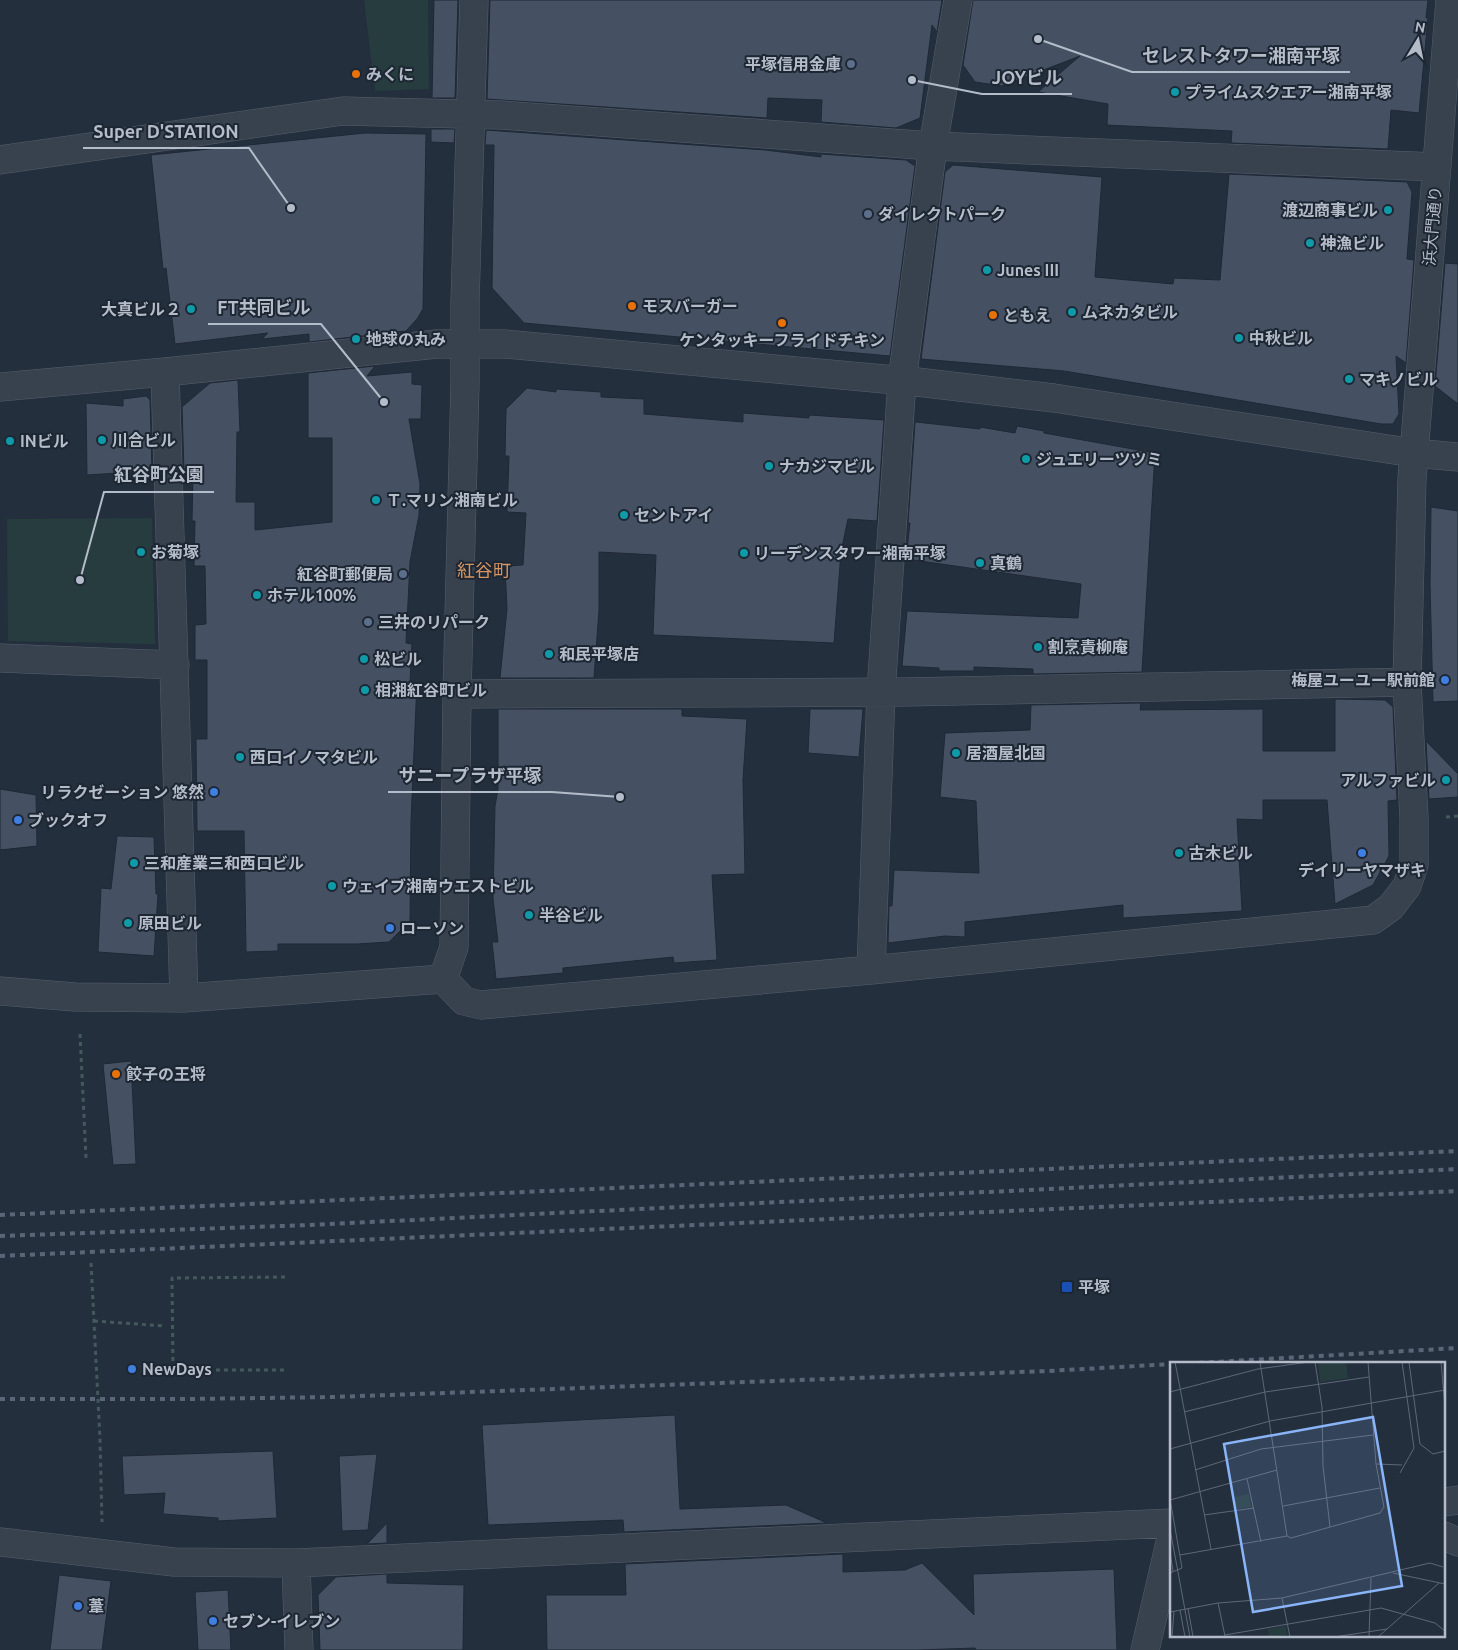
<svg xmlns="http://www.w3.org/2000/svg" width="1458" height="1650" font-family="Ubuntu,'Noto Sans JP',sans-serif">
	<rect width="100%" height="100%" fill="#242f3e"/>
	<!-- green -->
	<path fill="#263c3f" d="M364,0H428L429,89L375,91Z
		M152,518L155,644L8,641L7,519Z"/>
	<!-- building -->
	<path fill="#455162" stroke="#1f2835" d="M434,0H458L455,98H432Z
		M490,0H942L937,32L932,25L920,118L896,128L821,122L822,100L768,98L767,118L487,99Z
		M973,0H1428L1426,18H1428L1419,113L1391,110L1388,149L1231,143L1232,131L1107,125L1108,104L1038,92L1080,56L1002,86L975,82L963,65Z
		M431,129H455L454,143L431,142Z
		M486,130L765,150L821,157V154L906,160L915,166L890,356L524,323L492,288L494,145H485Z
		M365,133L426,134L423,309L417,319L406,331L309,342V334L262,339L268,333L175,344L166,268L163,269L151,155Z
		M953,165L1102,177L1095,277L1173,284L1174,278L1220,280L1229,174L1407,182L1412,192L1407,259L1414,260L1406,363L1396,356L1399,414L1393,424H1381L1064,371L921,359L945,172Z
		M1445,263L1458,264V404L1435,386Z
		M375,366L367,376L412,372V384L422,385L421,419H409L420,484L419,515L410,562L406,643L412,644L410,682H417L411,822L410,921L389,942L357,944H278V951L246,952L244,831H197L196,739H207V660H195V625L206,624L205,566H194L195,521H192L193,471H184L182,407L210,383L238,380L240,432H237L236,502H255V530L332,522V438H308V373Z
		M527,388L556,392V389L601,392V397L644,399V414L743,422V413L809,418V415L884,420L877,521L848,519L841,552L834,643L653,635L656,555L599,552V610L594,678H500L507,609L505,566L523,565L526,513L507,512L509,456H505L506,409Z
		M146,396L150,400L152,471L87,475L86,403L123,406V399Z
		M916,422L980,429V427L1015,433L1017,426L1044,431V433L1155,453L1142,672L1033,674V669L974,667V671H939V668L902,666L907,611L1078,618L1081,584L906,559L910,523H908L915,423Z
		M1431,507L1458,511V701L1433,702L1430,584Z
		M1335,699L1385,700L1393,707L1397,800L1388,801L1389,856L1373,885L1335,904L1327,800H1263V820L1237,819L1242,911L1123,918V905L965,922V937L945,936L888,943L889,906H892L894,870L979,873L976,801L940,797L945,733L1030,730L1031,705L1141,703L1140,710L1263,709V751H1335Z
		M498,709H682V716L747,719L743,780L745,874L712,875L717,960L674,963L673,957L563,968V973L496,979L492,942H498L493,899L495,806L498,789Z
		M810,709H863L859,757L808,753Z
		M1426,741L1458,774V797L1429,799Z
		M0,789L36,795L37,846L0,850Z
		M117,836L154,837L156,894H158L154,956L98,952L101,888L111,889Z
		M131,1061L136,1164L113,1165L103,1064Z
		M675,1415L680,1509L786,1505L827,1523L624,1532L623,1520L488,1525L482,1425Z
		M273,1451L277,1518L218,1521V1518L163,1514L165,1493L124,1495L122,1456Z
		M377,1454L368,1530L342,1531L339,1456Z
		M387,1523V1543L367,1544Z
		M843,1554V1572L905,1570L922,1563L974,1615L973,1574L1114,1569L1117,1650H976L975,1648L918,1650H547L546,1595H626L625,1564Z
		M387,1574V1583L464,1585L463,1650H320L318,1595L336,1577Z
		M59,1575L111,1581L102,1650H50Z
		M228,1590L231,1650H198L195,1592Z"/>
	<g fill="none" stroke-linecap="round" stroke-linejoin="round">
		<defs>
			<path id="minor" d="M0,160L343,111L501,115L933,146L1437,167
				M165,372L184,998
				M0,387L165,372L437,344H505L917,382L1054,398L1414,453L1458,457
				M0,658L175,665
				M457,694L905,692L1407,682
				M871,970L881,692L902,381L933,146L958,0
				M443,979L454,947L457,694L465,383V302L474,0
				M0,991L75,997L184,998L443,979L464,1001L481,1005L871,970L1373,920L1391,907L1407,886L1414,865V818L1407,682L1412,479L1450,0
				M1444,1502L1458,1500
				M1444,1536L1458,1542
				M0,1542L174,1562L296,1563L1172,1523
				M296,1563L299,1650
				M1145,1650L1172,1534"/>
		</defs>
		<!-- minor casing -->
		<use href="#minor" stroke="#565f6c" stroke-width="29"/>
		<!-- path -->
		<path stroke="#44595c" stroke-width="3" stroke-dasharray="4 4" stroke-linecap="butt" d="M1446,817L1458,816
			M80,1034L86,1158
			M91,1263L100,1439L102,1522
			M94,1321L165,1326
			M284,1370H173L172,1278L288,1277"/>
		<!-- minor -->
		<use href="#minor" stroke="#38414e" stroke-width="28"/>
		<!-- rail -->
		<path stroke="#5a6575" stroke-width="4" stroke-dasharray="5 5" stroke-linecap="butt" d="M0,1215L1458,1151
			M0,1236L310,1225L1458,1169
			M0,1256L1458,1191
			M1179,1364L1458,1348
			M0,1399H190L334,1397L1048,1371L1172,1364"/>
	</g>
	<!-- markers -->
	<g fill="#5c6f8a" stroke="#1d2633" stroke-width="2">
		<circle cx="851" cy="64" r="5"/>
		<circle cx="868" cy="214" r="5"/>
		<circle cx="403" cy="574" r="5"/>
		<circle cx="368" cy="622" r="5"/>
	</g>
	<g fill="#e8710a" stroke="#1d2633" stroke-width="2">
		<circle cx="356" cy="74" r="5"/>
		<circle cx="632" cy="306" r="5"/>
		<circle cx="993" cy="315" r="5"/>
		<circle cx="782" cy="323" r="5"/>
		<circle cx="116" cy="1074" r="5"/>
	</g>
	<g fill="#0f9aa8" stroke="#1d2633" stroke-width="2">
		<circle cx="1175" cy="92" r="5"/>
		<circle cx="1388" cy="210" r="5"/>
		<circle cx="1310" cy="243" r="5"/>
		<circle cx="987" cy="270" r="5"/>
		<circle cx="191" cy="309" r="5"/>
		<circle cx="1072" cy="312" r="5"/>
		<circle cx="1239" cy="338" r="5"/>
		<circle cx="356" cy="339" r="5"/>
		<circle cx="1349" cy="379" r="5"/>
		<circle cx="102" cy="440" r="5"/>
		<circle cx="10" cy="441" r="5"/>
		<circle cx="1026" cy="459" r="5"/>
		<circle cx="769" cy="466" r="5"/>
		<circle cx="376" cy="500" r="5"/>
		<circle cx="624" cy="515" r="5"/>
		<circle cx="141" cy="552" r="5"/>
		<circle cx="744" cy="553" r="5"/>
		<circle cx="980" cy="563" r="5"/>
		<circle cx="257" cy="595" r="5"/>
		<circle cx="1038" cy="647" r="5"/>
		<circle cx="549" cy="654" r="5"/>
		<circle cx="364" cy="659" r="5"/>
		<circle cx="365" cy="690" r="5"/>
		<circle cx="956" cy="753" r="5"/>
		<circle cx="240" cy="757" r="5"/>
		<circle cx="1446" cy="780" r="5"/>
		<circle cx="1179" cy="853" r="5"/>
		<circle cx="134" cy="863" r="5"/>
		<circle cx="332" cy="886" r="5"/>
		<circle cx="529" cy="915" r="5"/>
		<circle cx="128" cy="923" r="5"/>
	</g>
	<g fill="#3f7fe0" stroke="#1d2633" stroke-width="2">
		<circle cx="1445" cy="680" r="5"/>
		<circle cx="214" cy="792" r="5"/>
		<circle cx="18" cy="820" r="5"/>
		<circle cx="1362" cy="853" r="5"/>
		<circle cx="390" cy="928" r="5"/>
		<circle cx="132" cy="1369" r="5"/>
		<circle cx="78" cy="1606" r="5"/>
		<circle cx="213" cy="1621" r="5"/>
	</g>
	<rect fill="#1a4fb4" stroke="#1d2633" stroke-width="2" x="1061" y="1281" width="12" height="12" rx="2.5"/>
	<g text-anchor="middle" dominant-baseline="central" stroke-width="4" stroke-linejoin="round" paint-order="stroke">
		<!-- poi labels -->
		<g font-size="16" font-weight="bold" fill="#b4bcc9" stroke="#1d2633" text-anchor="start">
			<text x="841" y="64" text-anchor="end">平塚信用金庫</text>
			<text x="366" y="74">みくに</text>
			<text x="1185" y="92">プライムスクエアー湘南平塚</text>
			<text x="1378" y="210" text-anchor="end">渡辺商事ビル</text>
			<text x="878" y="214">ダイレクトパーク</text>
			<text x="1320" y="243">神漁ビル</text>
			<text x="997" y="270">Junes III</text>
			<text x="642" y="306">モスバーガー</text>
			<text x="181" y="309" text-anchor="end">大真ビル２</text>
			<text x="1082" y="312">ムネカタビル</text>
			<text x="1003" y="315">ともえ</text>
			<text x="1249" y="338">中秋ビル</text>
			<text x="366" y="339">地球の丸み</text>
			<text x="782" y="340" text-anchor="middle">ケンタッキーフライドチキン</text>
			<text x="1359" y="379">マキノビル</text>
			<text x="112" y="440">川合ビル</text>
			<text x="20" y="441">INビル</text>
			<text x="1036" y="459">ジュエリーツツミ</text>
			<text x="779" y="466">ナカジマビル</text>
			<text x="386" y="500">Ｔ.マリン湘南ビル</text>
			<text x="634" y="515">セントアイ</text>
			<text x="151" y="552">お菊塚</text>
			<text x="754" y="553">リーデンスタワー湘南平塚</text>
			<text x="990" y="563">真鶴</text>
			<text x="393" y="574" text-anchor="end">紅谷町郵便局</text>
			<text x="267" y="595">ホテル100%</text>
			<text x="378" y="622">三井のリパーク</text>
			<text x="1048" y="647">割烹責柳庵</text>
			<text x="559" y="654">和民平塚店</text>
			<text x="374" y="659">松ビル</text>
			<text x="1435" y="680" text-anchor="end">梅屋ユーユー駅前館</text>
			<text x="375" y="690">相湘紅谷町ビル</text>
			<text x="966" y="753">居酒屋北国</text>
			<text x="250" y="757">西口イノマタビル</text>
			<text x="1436" y="780" text-anchor="end">アルファビル</text>
			<text x="204" y="792" text-anchor="end">リラクゼーション 悠然</text>
			<text x="28" y="820">ブックオフ</text>
			<text x="1189" y="853">古木ビル</text>
			<text x="144" y="863">三和産業三和西口ビル</text>
			<text x="1362" y="870" text-anchor="middle">デイリーヤマザキ</text>
			<text x="342" y="886">ウェイブ湘南ウエストビル</text>
			<text x="539" y="915">半谷ビル</text>
			<text x="138" y="923">原田ビル</text>
			<text x="400" y="928">ローソン</text>
			<text x="126" y="1074">餃子の王将</text>
			<text x="1078" y="1287">平塚</text>
			<text x="142" y="1369">NewDays</text>
			<text x="88" y="1606">葦</text>
			<text x="223" y="1621">セブン-イレブン</text>
		</g>
		<!-- street labels -->
		<g font-size="16" fill="#b4bcc9" stroke="#1d2633">
			<text transform="translate(1432 226) rotate(-85)">浜大門通り</text>
		</g>
		<!-- neighbourhood labels -->
		<g font-size="18" fill="#d59563" stroke="#1d2633">
			<text x="484" y="570">紅谷町</text>
		</g>
	</g>
	<!-- overview -->
	<g transform="translate(1170 1362)">
		<rect width="275" height="275" fill="#242f3e"/>
		<path d="M176,0L178,16L150,20L148,1ZM79,132L81,145L66,147L64,135ZM116,264L117,273L99,275L98,267Z" fill="#263c3f"/>
		<path fill="none" stroke="#5e6776" stroke-width="1" d="M5,0L41,187M90,0L117,174M145,0L152,45L153,104L160,165M239,0L250,82L263,92L275,89M271,0L275,45M0,30L88,7L139,0M14,50L95,30L199,15M0,87L100,59L275,28M206,102L232,103M25,108L91,87L203,73M230,111L244,86L232,0M77,117L91,180M0,137L12,206L0,211M0,138L107,108M113,144L210,126M34,153L84,146M0,167L20,275M0,190L3,209M10,193L117,174L121,176L210,151L214,145L206,102L198,0M223,211L275,222M112,236L120,275M48,241L55,274M18,246L23,275M10,248L15,275M0,250L48,241L112,236L260,201L273,205M55,273L211,246L265,261L275,269M2,275L4,249M164,275L217,267M199,275L201,216M208,275L269,221"/>
		<path fill="#8ab4f8" fill-opacity="0.15" stroke="#8ab4f8" stroke-width="2.5" d="M203,55L232,224L83,250L54,82Z"/>
		<rect width="275" height="275" fill="none" stroke="#b4bcc9" stroke-width="2.5"/>
	</g>
	<!-- callouts -->
	<path fill="none" stroke="#b4bcc9" stroke-width="2" d="M1038 39L1132 72H1350M912 80L982 94H1072M291 208L249 148H83M384 402L321 324H208M80 580L104 492H214M620 797L552 792H388"/>
	<g fill="#b4bcc9" stroke="#1d2633" stroke-width="2">
		<circle cx="1038" cy="39" r="5"/>
		<circle cx="912" cy="80" r="5"/>
		<circle cx="291" cy="208" r="5"/>
		<circle cx="384" cy="402" r="5"/>
		<circle cx="80" cy="580" r="5"/>
		<circle cx="620" cy="797" r="5"/>
	</g>
	<g font-size="18" text-anchor="middle" font-weight="bold" fill="#b4bcc9" stroke="#1d2633" stroke-width="4" stroke-linejoin="round" paint-order="stroke">
		<text x="1241" y="62">セレストタワー湘南平塚</text>
		<text x="1027" y="84">JOYビル</text>
		<text x="166" y="138">Super D'STATION</text>
		<text x="264" y="314">FT共同ビル</text>
		<text x="159" y="481">紅谷町公園</text>
		<text x="470" y="782">サニープラザ平塚</text>
	</g>
	<!-- north arrow -->
	<g transform="translate(1418 40) rotate(10)" stroke="#1d2633" stroke-width="4" paint-order="stroke">
	<path d="M0-4L9 19L0 12L-9 19Z" fill="#b4bcc9"/>
	<text y="-8" font-size="14" font-weight="bold" text-anchor="middle" fill="#b4bcc9">N</text>
	</g>
</svg>
